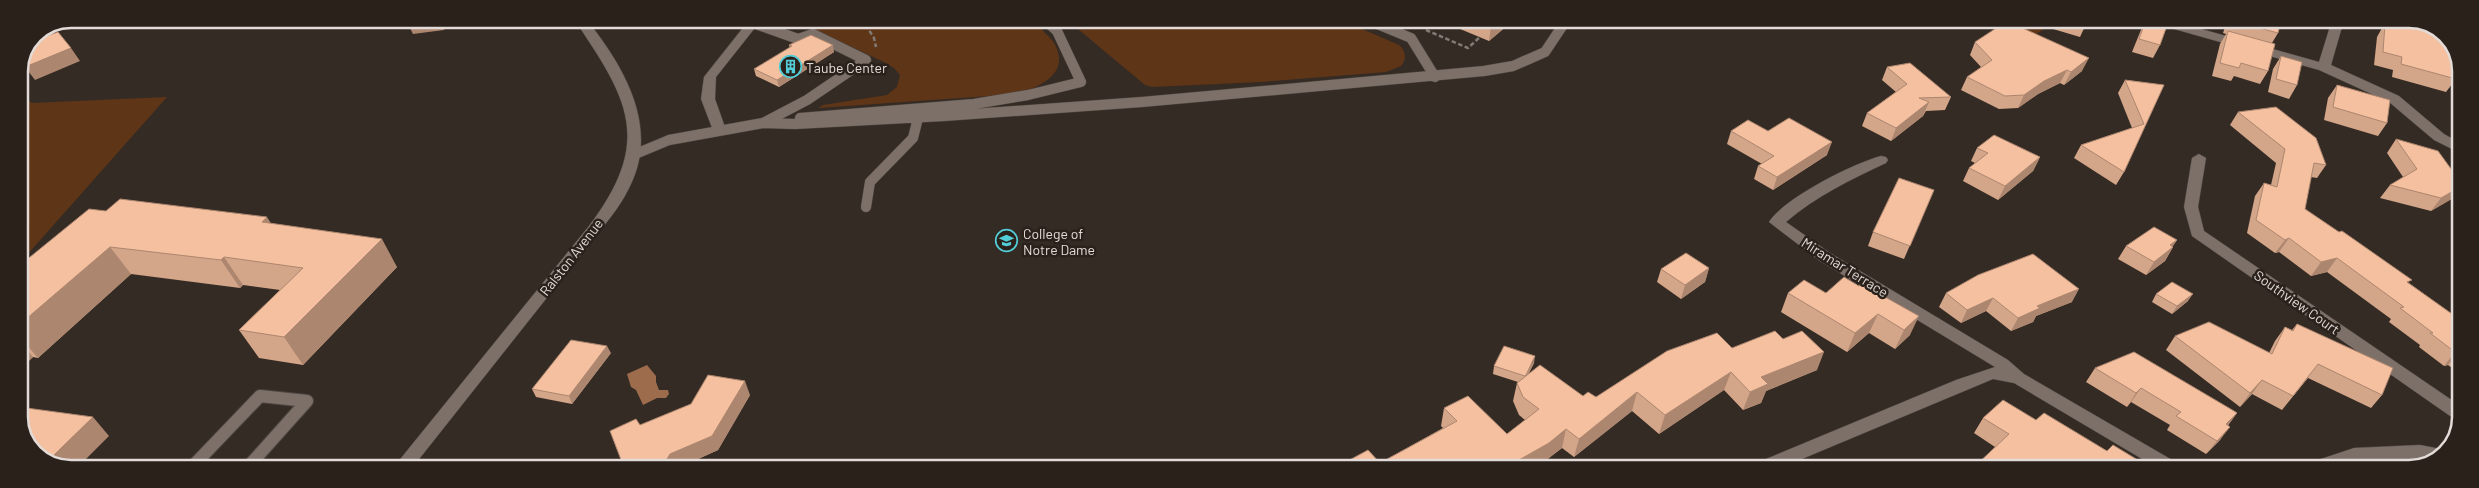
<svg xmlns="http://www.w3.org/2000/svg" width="2479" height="488" font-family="Barlow,sans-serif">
	<rect width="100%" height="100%" fill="#342b24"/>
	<!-- green -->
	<path fill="#5f3517" d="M792,19H1032C1039,28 1054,39 1057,49C1067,76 1038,86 1019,94L818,108L823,105L887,95L897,87L900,75L894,68L884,62Z
		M1066,19H1339L1399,45C1406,51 1407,59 1401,66L1386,72L1261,82L1152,87L1145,85Z
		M1984,20H2059L2031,37Z
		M19,84L31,103L167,97L19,264Z"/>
	<!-- water -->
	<path fill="#9c6c4d" d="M647,365L656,376V382L659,390H668L669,394L666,398H657L643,405L636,390L631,387L627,374Z"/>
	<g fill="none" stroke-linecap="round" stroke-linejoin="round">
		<defs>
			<path id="lane-far1" d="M1365,19L1411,38L1435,77
				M753,23L798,39L813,34L866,60L807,100L765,122
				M800,118L974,104L1028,95L1081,82L1057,31L1044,19
				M633,155L669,140L763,123L795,124L944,116L1142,102L1484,71L1513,66L1545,52L1567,19
				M866,207L870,182L913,138L918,118"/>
			<path id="lane" d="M191,468L260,396L307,401
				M247,468L307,401"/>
			<path id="street" d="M750,19H762L716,77L715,99L726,130L724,133H714L701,99L704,77Z
				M2151,20H2169L2319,62L2332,20H2344L2331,65L2399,96L2444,134L2460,143V153L2434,140L2389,102L2319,70L2153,23Z
				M2199,154L2206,158L2198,207L2204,231L2459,405V419L2453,418L2192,236L2184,207L2192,158Z
				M1881,156L1886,157L1888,160L1886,163C1850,180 1816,196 1786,222L1830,253L2008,360L2024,374L2179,464L2182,469H2159L2014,383L1993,379L1778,469H1751L1754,464L1956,380L1995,367L1820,261L1769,222C1784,198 1854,163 1881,156Z
				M2420,445L2446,450L2442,457L2431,461L2420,459L2354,462L2332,469H2303L2306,464L2354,448Z"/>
			<path id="secondary" d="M574,19H586C623,65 659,125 631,184C623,202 611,217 599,232L412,468H393L589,226C654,140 628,99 574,19Z"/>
		</defs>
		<!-- lane-far1 casing -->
		<use href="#lane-far1" stroke="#4f4742" stroke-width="11"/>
		<!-- lane casing -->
		<use href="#lane" stroke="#4f4742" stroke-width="14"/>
		<!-- street casing -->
		<use href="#street" stroke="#4f4742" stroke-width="1"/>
		<!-- secondary casing -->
		<use href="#secondary" stroke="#4f4742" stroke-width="1"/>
		<!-- path -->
		<path stroke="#827a74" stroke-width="2.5" stroke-dasharray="4.5 2.5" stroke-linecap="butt" d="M862,19L874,38L876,47
			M1426,30L1468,48L1480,37"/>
		<!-- lane-far1 -->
		<use href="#lane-far1" stroke="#7c7069" stroke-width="10"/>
		<!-- lane -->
		<use href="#lane" stroke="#7c7069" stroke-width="12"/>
		<!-- street -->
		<use href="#street" fill="#7c7069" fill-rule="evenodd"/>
		<!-- secondary -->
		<use href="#secondary" fill="#7c7069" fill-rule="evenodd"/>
	</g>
	<!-- wall -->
	<path fill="#d3a589" d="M1436,19H1515L1489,41Z
		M2023,20H2088L2080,37Z
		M2145,20H2169L2160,45L2153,58L2132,52Z
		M2221,20H2287L2282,27L2280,26L2278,33L2272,43L2268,71L2260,84L2234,76L2231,81L2212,76L2220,44L2226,34L2223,33L2226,24L2220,22Z
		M2386,20H2418L2456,79L2446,92L2392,77L2393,70L2374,65L2377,37L2382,28L2383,25Z
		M1975,42L2082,71L2064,85L2060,83L2038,94L2018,108L1999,109L1961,90L1967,77L1981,67L1970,55Z
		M789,45L834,52L779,87L756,76L754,69L790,48Z
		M2281,56L2297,85L2289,99L2268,92L2273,69Z
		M1887,67L1951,97L1945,110L1926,111L1923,116L1891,141L1862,126L1867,113L1896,92L1882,80Z
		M2125,80L2164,85L2124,172L2116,185L2074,158L2081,145L2132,128L2118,93Z
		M2337,85L2387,123L2378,136L2324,120L2328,98Z
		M2238,112L2326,165L2317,178L2311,177L2305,209L2459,319V373L2448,365L2444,366L2419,347L2420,345L2389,322L2391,319L2327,272L2311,276L2279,252L2275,253L2247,233L2255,196L2264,183L2271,185L2276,163L2230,125Z
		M1731,131H1768L1827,155L1773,190L1754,179L1758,166L1762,164L1727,144Z
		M2396,139L2454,173L2460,174V194L2431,211L2380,198L2390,185L2403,177L2387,153Z
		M1977,148L2040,157L2033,171L1998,200L1963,181L1969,168L1975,163L1971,161Z
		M1934,190L1904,259L1868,246L1873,232Z
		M106,211L271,223L397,267L303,365L259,358L239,330L280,290L243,285L240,288L131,274L38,358L33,357L19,370V266Z
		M2177,240L2172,247H2173L2165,261L2146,275L2118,259L2126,246Z
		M1709,268L1705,282L1681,299L1657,282L1661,269Z
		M1862,284L1910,335L1895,349L1869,333L1847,352L1781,312L1788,293H1826L1859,286Z
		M1946,293L2072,302L2036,316L2033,322L2011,331L1986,311L1961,323L1939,307Z
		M2156,294L2188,301L2172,314L2152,302Z
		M2297,324L2382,395L2371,408L2308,378L2282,410L2252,394L2240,407L2166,350L2175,336L2269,353L2275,341L2285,327L2292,330Z
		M1732,348L1817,370L1766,391L1761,403L1743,410L1724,390L1659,434L1632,411L1574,457L1562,448L1545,461L1531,469H1333L1380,463L1443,428L1441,426L1444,408L1507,434L1525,420L1519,415L1513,401L1517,383L1518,382L1493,374L1494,366L1534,363L1529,373L1583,396L1596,397Z
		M611,353L572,404L536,397L532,389Z
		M2095,368L2237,413L2228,425L2220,440L2206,454L2167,430L2170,425L2131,402L2127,407L2086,382Z
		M750,395L718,450L676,469H625L623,465L640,425L691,404Z
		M1983,418L2036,420L2107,451L1995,447L1974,433Z"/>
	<!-- shaded-wall -->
	<path fill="#ac866f" d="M402,19H448L444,30L413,34L407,22L403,23Z
		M1492,19H1515L1489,41Z
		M2133,20H2142L2129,27Z
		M833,45L834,52L779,87L777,80Z
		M71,48L80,61L35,80L25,67Z
		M2089,58L2082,71L2064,85L2071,72Z
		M2067,70L2060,83L2038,94L2018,108L2024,95L2044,81Z
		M1929,102L1923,116L1891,141L1896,128Z
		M1832,142L1827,155L1773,190L1777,177Z
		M2040,157L2033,171L1998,200L2005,186Z
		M2460,187V194L2431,211L2441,198Z
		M267,217L284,244L262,222Z
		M2289,238L2279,252L2275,253L2285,240Z
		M382,239L397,267L303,365L284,337Z
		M2177,240L2171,249L2173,247L2165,261L2146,275L2154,262L2170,245Z
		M110,247L131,274L38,358L19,336V325Z
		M224,257L243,285L240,288L221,260Z
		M2337,258L2327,272L2311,276L2321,262Z
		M1709,268L1705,282L1681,299L1685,285Z
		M2079,289L2072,302L2036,316L2033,322L2011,331L2018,318L2037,306Z
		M2193,294L2188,301L2172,314L2177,306Z
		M1993,298L1986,311L1961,323L1967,310Z
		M1878,314L1869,333L1847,352L1855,333Z
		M1919,316L1910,335L1895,349L1904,330Z
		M19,341L33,357L19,370Z
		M607,346L611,353L572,404L569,396Z
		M2459,351L2448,365L2444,366L2455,352Z
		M1824,352L1817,370L1766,391L1761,403L1743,410L1750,392L1761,377Z
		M1535,356L1534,363L1524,384L1526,377Z
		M1731,372L1724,390L1659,434L1665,415Z
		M2262,380L2252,394L2240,407L2250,393Z
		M745,381L750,395L718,450L676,469H661L670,454Z
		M2141,388L2131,402L2127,407L2136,393Z
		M1637,392L1632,411L1574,457L1579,439Z
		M2237,413L2227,427L2226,424Z
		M93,417L109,436L77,468H61L48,461Z
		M2230,427L2220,440L2206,454L2217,441Z
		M1566,429L1562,448L1545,461L1531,469H1503Z"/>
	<!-- building -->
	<path fill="#f5c09f" stroke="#ac866f" d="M408,19H427L407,22Z
		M2072,20H2088L2087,24Z
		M2146,20H2169L2160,45L2139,39Z
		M2230,20H2281L2278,33Z
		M2390,20H2418L2447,36L2456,56V79L2401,64L2402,57L2383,52L2385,24L2390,25Z
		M2007,21L2089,58L2071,72L2067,70L2044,81L2024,95L2005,96L1967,77L1992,60L1975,42Z
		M2228,31L2275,44L2268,71L2241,63L2239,68L2220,63Z
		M58,32L71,48L25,67L22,62L31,41Z
		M811,35L833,45L777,80L754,69L792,46L789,45Z
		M2281,56L2302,62L2297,85L2276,79Z
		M1910,63L1951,97L1919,98L1929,102L1896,128L1867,113L1907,84L1887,67Z
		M2125,80L2164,85L2124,172L2081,145L2144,124Z
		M2337,85L2390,100L2387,123L2333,107Z
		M2276,107L2316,138L2326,165L2314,163L2305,209L2339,232L2342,231L2412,280L2407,282L2459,319V351L2455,352L2430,333H2433L2400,308L2404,307L2337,258L2321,262L2289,238L2285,240L2256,220L2264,183L2277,187L2285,149L2238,112Z
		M1789,118L1832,142L1777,177L1758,166L1774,156L1731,131L1748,120L1768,131Z
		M1994,135L2040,157L2005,186L1969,168L1988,153L1977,148Z
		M2396,139L2438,151L2454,173L2460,174V187L2441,198L2390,185L2417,169Z
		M1899,178L1934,190L1910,246L1873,232Z
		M120,199L267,217L262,222L382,239L284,337L239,330L303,268L224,257L221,260L110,247L19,325V266L89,209L106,211Z
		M2154,227L2177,240L2170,245L2173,247L2154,262L2126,246Z
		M1686,253L1709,268L1685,285L1661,269Z
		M2033,254L2079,289L2037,306L2040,308L2018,318L1993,298L1967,310L1946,293L1978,275Z
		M1844,277L1859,286L1862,284L1919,316L1904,330L1878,314L1855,333L1788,293L1804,280L1826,293Z
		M2172,282L2193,294L2177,306L2156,294Z
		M2209,322L2272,354L2285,327L2293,331L2297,324L2393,368L2382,395L2318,364L2293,396L2262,380L2250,393L2175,336Z
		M1775,331L1783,339L1802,331L1824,352L1761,377L1768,384L1750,392L1731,372L1665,415L1637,392L1579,439L1566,429L1549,443L1503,469H1333L1368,450L1380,463L1457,421L1444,408L1468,396L1507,434L1539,409L1523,397L1517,383L1540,365L1583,396L1588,392L1596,397L1667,351L1717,333L1732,348Z
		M571,340L607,346L569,396L532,389Z
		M1504,346L1535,356L1526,375L1525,376L1494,366Z
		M2134,352L2234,411L2237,413L2226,424L2230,427L2217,441L2176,416L2181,412L2141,388L2136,393L2095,368Z
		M708,375L745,381L712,436L670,454L661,469H640L623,465L610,431L636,419L640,425L691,404Z
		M2003,400L2036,420L2044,413L2107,451L2113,445L2151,468L2150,469H1972L2009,434L1983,418Z
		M19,407L93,417L48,461L34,454L19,424Z"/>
	<!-- icons -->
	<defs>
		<symbol id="building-ring" viewBox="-11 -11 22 22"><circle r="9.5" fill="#2a211b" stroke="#52ccd6" stroke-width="1.5"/><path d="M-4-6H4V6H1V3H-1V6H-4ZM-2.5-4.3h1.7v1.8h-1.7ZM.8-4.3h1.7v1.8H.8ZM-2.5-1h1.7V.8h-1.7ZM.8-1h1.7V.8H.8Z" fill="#52ccd6"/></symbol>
		<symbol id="university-ring" viewBox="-11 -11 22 22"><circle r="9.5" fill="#2a211b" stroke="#52ccd6" stroke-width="1.5"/><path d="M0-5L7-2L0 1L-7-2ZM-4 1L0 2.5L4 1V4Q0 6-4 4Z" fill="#52ccd6"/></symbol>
	</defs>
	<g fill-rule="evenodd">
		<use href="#building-ring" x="778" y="54" width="25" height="25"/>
		<use href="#university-ring" x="994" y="228" width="25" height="25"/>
	</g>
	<g text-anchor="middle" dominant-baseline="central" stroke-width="5" stroke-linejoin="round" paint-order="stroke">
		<!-- poi labels -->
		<g font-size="14" fill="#e2dbd7" stroke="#2a211b" text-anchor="start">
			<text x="806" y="67">Taube Center</text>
			<text x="1023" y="233">College of<tspan x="1023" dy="16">Notre Dame</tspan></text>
		</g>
		<!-- street labels -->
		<g font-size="14" fill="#e2dbd7" stroke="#2a211b">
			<text transform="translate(571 257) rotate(-52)">Ralston Avenue</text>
			<text transform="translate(1845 267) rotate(32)">Miramar Terrace</text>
			<text transform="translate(2297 302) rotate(35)">Southview Court</text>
		</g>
	</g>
	<!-- crop -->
	<path d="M0 0H2479V488H0ZM71 28H2409A43 43 0 0 1 2452 71V417A43 43 0 0 1 2409 460H71A43 43 0 0 1 28 417V71A43 43 0 0 1 71 28Z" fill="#2a211b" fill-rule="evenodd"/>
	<path fill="none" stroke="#e2dbd7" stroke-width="2.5" d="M71 28H2409A43 43 0 0 1 2452 71V417A43 43 0 0 1 2409 460H71A43 43 0 0 1 28 417V71A43 43 0 0 1 71 28Z"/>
</svg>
